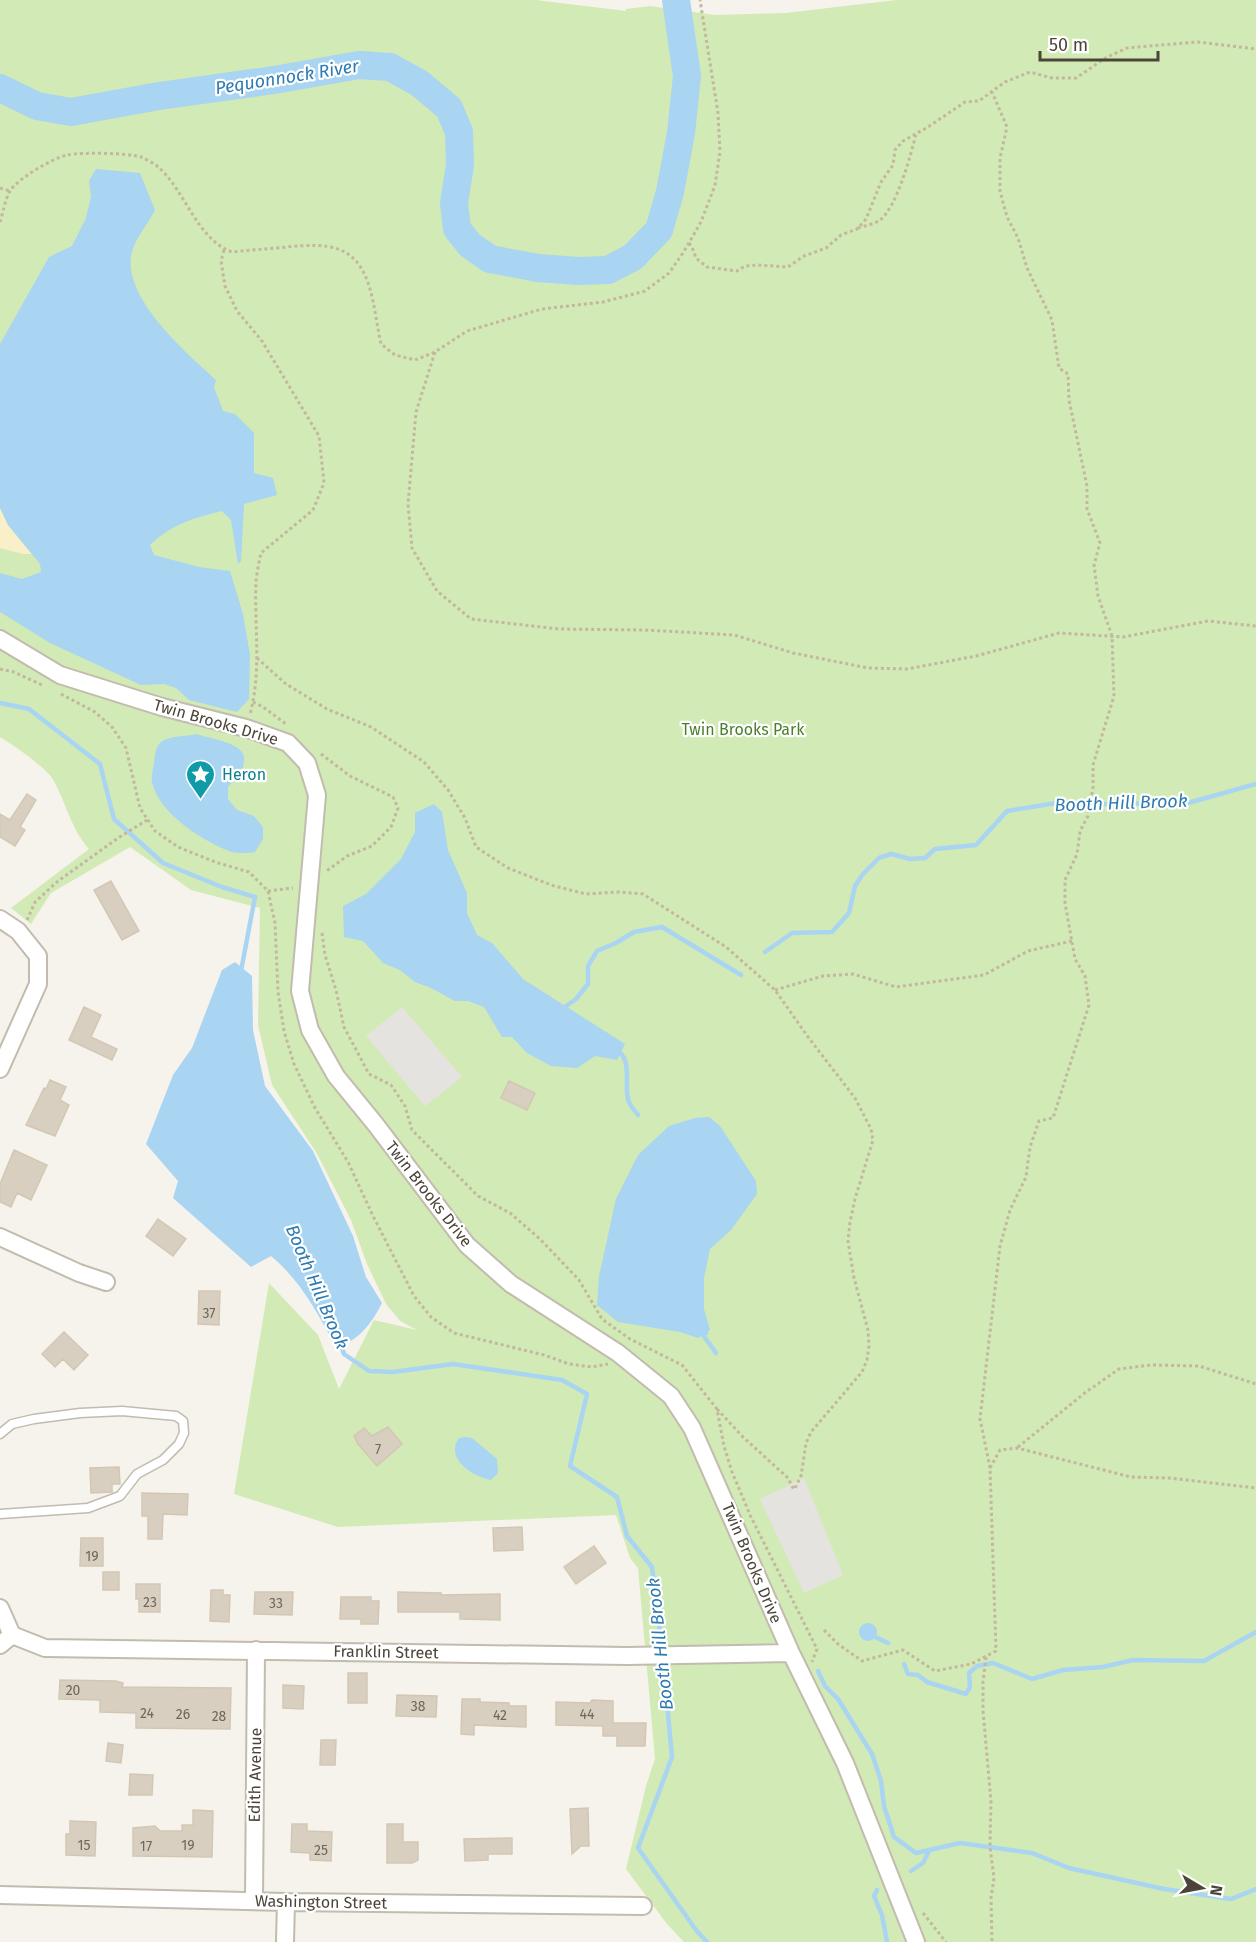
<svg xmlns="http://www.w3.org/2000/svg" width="1256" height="1942" font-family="'Fira Sans',sans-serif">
	<rect width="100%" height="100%" fill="#f6f3ec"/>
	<!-- green -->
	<path fill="#d2eab5" d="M0,0H536L626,11V9L650,6L715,15L785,13L897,0H1256V1942H684L667,1924L626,1869L646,1786L655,1759L638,1568L630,1558L616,1515L338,1527L234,1494L269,1283L318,1335L339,1389L374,1320L417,1330L400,1321L386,1304L367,1264L351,1220L316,1152L272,1085L258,1025L260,908L191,890L130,847L51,893L31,924L11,908L89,849C70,828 66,801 52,778C45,767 12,744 0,737Z"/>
	<!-- sand -->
	<path fill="#f9efc9" d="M0,508L8,525L32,554H23L0,548Z"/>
	<!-- parking -->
	<path fill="#e5e3e0" d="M402,1007L462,1077L425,1106L366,1036Z
		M804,1478L843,1575L804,1593L760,1499Z"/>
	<!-- water -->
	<path fill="#a9d4f2" d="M96,169L140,173L155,210C149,222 139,234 134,246C114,292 187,353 216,380L214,387L223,411L235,414L254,433V473L273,478L277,495L244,504L241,561L238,564L231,520L222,511C194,518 172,524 150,545L154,555L199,567L230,571L243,614L250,655L249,699L237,712L189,700L176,688L164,684L141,685L50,643L0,612V573L22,579L41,572L40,564L8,525L0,508V344L49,257L72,246L86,218L91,196L89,181Z
		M197,734C209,739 242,742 244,757C245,761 243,764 243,768L240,769L237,776L228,787V799L237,810L254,816L263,827V839L255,852C248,853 239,854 232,852C204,842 158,813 152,782C151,776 153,769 154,763C155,756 155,747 161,742C171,735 185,737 197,734Z
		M434,804L442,812L448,850L467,893V913L477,935L492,943L523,979L625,1044L617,1060L595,1056L577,1068L551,1066L527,1053L512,1037H502L484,1007L468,1001H455L431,988L415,982L400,970L383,963L363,941L344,937L343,906L366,894L401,859L415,832V813Z
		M235,962L252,976L253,1030L265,1086L313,1151L353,1236L366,1277L382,1303C373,1321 357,1345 335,1345C316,1311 301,1281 271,1256L251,1267L173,1198L178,1181L146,1144L173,1075L192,1048L222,970Z
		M709,1117L720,1126L756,1181L757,1194L731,1230L710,1249L704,1278V1309L710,1330L698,1338L680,1332L618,1322L597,1305L599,1276L616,1199L638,1155L669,1126L695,1118Z
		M466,1437L472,1438L497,1459L498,1473L491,1480C474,1477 444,1459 459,1438Z
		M859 1632a9 9 0 1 1 18 0a9 9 0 1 1-18 0Z"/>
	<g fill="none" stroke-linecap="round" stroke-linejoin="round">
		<!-- stream -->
		<path stroke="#a9d4f2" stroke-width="4.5" d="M0,703L29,709L100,764L114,819L163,863L222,887L255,897L241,971
			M765,952L792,933L832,932L849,913L855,886L863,874L879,858L891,854L910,859L925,858L935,849L976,845L1007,811L1062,802L1096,804L1188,803L1256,784
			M562,1009L576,999L588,984V966L597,951L616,943L634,932L662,927L741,975
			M616,1050C633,1059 624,1083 628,1099C629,1105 634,1110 638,1115
			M706,1333L703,1335L716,1353
			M340,1341L344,1354L369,1371L393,1372L453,1364L562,1380L587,1394L570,1466L617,1497L627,1536L652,1567L662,1650
			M871,1635L888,1643
			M663,1659L672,1757L638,1848L696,1930L707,1942
			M904,1664L908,1674L918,1675L927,1682L966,1694L970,1687L969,1673L977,1666L993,1663L1032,1679L1063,1670L1103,1667L1133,1660L1204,1661L1256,1632
			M818,1671L825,1686L838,1699L872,1754L881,1781L884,1806L894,1837L916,1853L960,1843L1032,1853L1069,1868L1164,1889L1231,1899L1256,1889
			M911,1871L923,1863L929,1851
			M877,1890L874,1896L882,1915L887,1942"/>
		<!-- river -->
		<path stroke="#a9d4f2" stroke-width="28" d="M0,88L37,106L71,112L159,96L274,80L359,65L390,67L419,83L449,108L459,132L460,165L454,203L457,229L470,245L490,259L538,268L578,271L608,270L633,257L659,230L670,192L681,133L687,76L676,0"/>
	</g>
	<!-- building -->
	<path fill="#d8cfc1" stroke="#d3c7b4" stroke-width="1.5" d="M27,794L36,800L20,827L25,830L15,846L0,837V814L10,820Z
		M111,881L139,931L122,940L94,890Z
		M84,1007L101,1015L91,1037L117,1049L112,1060L69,1040Z
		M50,1080L66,1087L60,1100L69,1105L55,1136L26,1125L44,1088L46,1089Z
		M509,1081L535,1093L527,1110L501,1098Z
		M14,1150L47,1165L31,1200L17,1193L11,1207L0,1202V1184Z
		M158,1219L186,1239L173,1256L146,1236Z
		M199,1291H220L219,1325L198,1324Z
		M64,1332L88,1355L74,1370L63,1359L55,1367L42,1354Z
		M388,1427L402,1444L377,1466L358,1444L354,1436L364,1428L372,1436Z
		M119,1467L120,1484H112V1492L91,1493L90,1468Z
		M142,1493L188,1494L187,1515L163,1514L162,1539H148V1516H142Z
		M522,1527L523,1550L494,1551L493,1528Z
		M81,1538H103V1566H80Z
		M594,1546L606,1563L576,1584L564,1567Z
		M103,1572H119V1590H103Z
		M136,1584H160V1612H139V1599H136Z
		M211,1590H223V1595H230L229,1622L210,1621Z
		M255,1592H293L292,1615L254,1614Z
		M398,1592L441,1593V1595L500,1594V1620L460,1619V1612H398Z
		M341,1597H371V1601H379L378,1624H361V1619H340Z
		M348,1673H367V1703H348Z
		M60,1680L116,1681L123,1683L122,1687L231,1688L230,1729L136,1728V1713L100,1712V1700L59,1699Z
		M283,1685L304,1686L303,1709L283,1708Z
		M397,1695L437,1696L436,1717L396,1716Z
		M462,1699H480V1702L509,1703V1706H526V1727L474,1725V1735L461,1734Z
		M592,1700L613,1701V1723H646L645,1746H617V1736H603V1726L556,1725V1702L590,1703Z
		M321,1740H336L335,1765H320Z
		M108,1743L123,1745L121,1763L106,1761Z
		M130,1774L153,1775L152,1795H129Z
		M588,1808L589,1846H581L572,1854L570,1809Z
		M193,1810L213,1811L212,1857L133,1856V1828L155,1826L160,1831H182V1825H193Z
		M70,1821L96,1822L95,1856L66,1855V1834H70Z
		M292,1824H307V1831L332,1832L331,1861L310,1860V1853L291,1852Z
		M387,1824H403V1842H418V1860L412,1863H387Z
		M512,1838V1854H488V1860L465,1861L464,1839Z"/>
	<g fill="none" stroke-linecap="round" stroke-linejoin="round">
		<defs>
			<path id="lane" d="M0,1434L12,1424L34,1419L80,1413L122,1411L176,1416L183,1421L184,1433L179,1444L163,1460L137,1474L120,1496L88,1508L0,1514"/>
			<path id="street" d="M0,639L60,675L162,707L246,728L288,743L307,763L317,795L300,991L310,1030L336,1076L376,1125L467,1245L511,1284L618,1353L671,1396L692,1428L791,1653L845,1763L916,1942
				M0,919L18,931L38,956V984L0,1069
				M0,1237L79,1273L106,1282
				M0,1608L12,1635L45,1648L627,1656L791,1653
				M0,1645L12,1635
				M0,1895L286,1902L643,1906
				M254,1901L256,1650
				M285,1942L286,1902"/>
		</defs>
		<!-- lane casing -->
		<use href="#lane" stroke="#c2bbae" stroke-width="11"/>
		<!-- street casing -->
		<use href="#street" stroke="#c2bbae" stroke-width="20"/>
		<!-- path -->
		<path stroke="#c4b79f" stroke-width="3" stroke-dasharray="3 3" stroke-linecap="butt" d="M0,188L10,191
			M0,222C3,213 5,200 10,191C17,179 53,158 67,155C81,152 129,153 141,157C146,159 153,163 157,166C185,189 196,239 232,252C250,250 268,249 287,247C327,243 357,243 370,289C375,307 377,326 381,344L395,355L415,360L435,352L467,331L542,309L603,302L645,291L669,273L683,253L701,222L715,185L720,152L718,113L700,0
			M858,228C864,226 875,224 880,220C897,207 911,154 916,134
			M689,243L692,247L696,258L707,267L737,271L745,266L757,265L788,267L804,256L826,248L841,235L857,229L866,219L881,182L893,165L895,150L903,141L928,127L965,102L979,101L1005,82L1030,72L1052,78H1076L1107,57L1127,48L1198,42L1256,49
			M224,250L221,261L225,286L237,311L262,341L319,436L324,483L313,510L261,553C259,562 257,572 256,581C254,625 262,670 250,714
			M435,352L416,412L408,504L412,548L437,591L471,619L559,629L645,630L734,635L793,653L868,668L907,669L976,656L1059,633L1123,637L1208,621L1256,626
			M257,658L286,684L327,709L371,727L424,762L448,790L465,818L476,847L508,868L551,885L586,894L619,892L643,894L726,947L775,990L808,1037L855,1098L871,1129L873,1140L855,1199L850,1222L848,1241L854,1278L868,1330L869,1346L867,1360L862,1372L811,1432L806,1443L801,1476L794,1490
			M0,669L14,672L44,686
			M61,694L95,712L112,727L126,748L140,808L155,831L178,847L215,862L249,872L268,891L275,923L278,992L284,1031L294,1064L315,1108L348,1162L373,1216L414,1296L431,1317L454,1333L544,1355L569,1364L592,1367L608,1364
			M253,702L263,707L286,724
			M321,754L350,776L393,797L398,808L391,827L372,846L347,856L328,870L327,873
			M268,891L293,888
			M27,920L35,902L58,881L118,838L147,820
			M322,933L325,955L336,990L344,1027L369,1074L391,1085L405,1106L412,1130L478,1196L510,1213L540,1239L579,1280L602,1319L630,1339L682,1365L717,1409L724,1446L732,1472L751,1517L817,1649L812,1662
			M775,990L823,976L853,974L896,987L984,975L1028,951L1072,941
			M717,1409L743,1437L788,1478L794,1490
			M1018,1447L1086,1392L1119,1369L1151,1365L1199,1366L1256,1384
			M990,1468L980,1419L1000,1246L1010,1210L1026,1177L1030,1147L1039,1121L1053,1118L1089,1005L1085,976L1075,959L1065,903V880L1077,854L1080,831L1088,816L1093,788V765L1114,696L1112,636L1098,596L1094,565L1100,543L1087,509V486L1069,400L1068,374L1059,368L1052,320L1027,268L1018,238L1007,217L1000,191V158L1007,127L992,92
			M824,1630L838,1644L862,1661L903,1650L935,1671L971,1664L996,1651L990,1468L1000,1450L1017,1448L1131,1477L1169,1478L1256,1488
			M986,1657L983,1682V1711L991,1801L990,1847L994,1878L991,1898L992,1942
			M923,1913L946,1942"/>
		<!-- lane -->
		<use href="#lane" stroke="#fff" stroke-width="8"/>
		<!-- street -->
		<use href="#street" stroke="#fff" stroke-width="16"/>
	</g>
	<!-- icons -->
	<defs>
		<symbol id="sight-pin" viewBox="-11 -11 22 30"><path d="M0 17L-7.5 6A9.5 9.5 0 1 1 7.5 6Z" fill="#0f9aa8" stroke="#fff"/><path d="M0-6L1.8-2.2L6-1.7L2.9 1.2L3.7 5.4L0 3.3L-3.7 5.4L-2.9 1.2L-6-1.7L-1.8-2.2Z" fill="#fff"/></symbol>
	</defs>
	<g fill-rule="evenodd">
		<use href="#sight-pin" x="184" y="758" width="33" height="45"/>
	</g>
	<g text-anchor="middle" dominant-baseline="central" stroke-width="4.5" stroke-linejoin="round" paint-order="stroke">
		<!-- number labels -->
		<g font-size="14" fill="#6e675b">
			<text x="209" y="1313">37</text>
			<text x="378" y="1449">7</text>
			<text x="92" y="1556">19</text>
			<text x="150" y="1602">23</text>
			<text x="276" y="1603">33</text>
			<text x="73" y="1690">20</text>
			<text x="418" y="1706">38</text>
			<text x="147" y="1713">24</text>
			<text x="183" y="1714">26</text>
			<text x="587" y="1714">44</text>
			<text x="500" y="1715">42</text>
			<text x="219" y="1716">28</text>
			<text x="84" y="1845">15</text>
			<text x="188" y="1845">19</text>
			<text x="146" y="1846">17</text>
			<text x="321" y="1850">25</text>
		</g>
		<!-- street labels -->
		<g font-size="16" fill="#4b4439" stroke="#fff">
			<text transform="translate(216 722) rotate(16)">Twin Brooks Drive</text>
			<text transform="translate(429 1194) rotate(52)">Twin Brooks Drive</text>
			<text transform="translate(752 1563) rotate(67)">Twin Brooks Drive</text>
			<text transform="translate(386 1652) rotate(1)">Franklin Street</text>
			<text transform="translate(255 1775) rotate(-89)">Edith Avenue</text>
			<text transform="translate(321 1902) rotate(1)">Washington Street</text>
		</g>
		<!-- park labels -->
		<g font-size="16" fill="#4a7f2a" stroke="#fff">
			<text x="743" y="729">Twin Brooks Park</text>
		</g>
		<!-- culture labels -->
		<g font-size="16" fill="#0d838f" stroke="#fff" text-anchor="start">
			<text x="222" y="774">Heron</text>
		</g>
		<!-- water labels -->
		<g font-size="18" font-style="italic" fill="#2e7ab2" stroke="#fff">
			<text transform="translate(287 77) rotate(-9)">Pequonnock River</text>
			<text transform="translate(1121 803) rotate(-2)">Booth Hill Brook</text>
			<text transform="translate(317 1287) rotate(67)">Booth Hill Brook</text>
			<text transform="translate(660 1644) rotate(-96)">Booth Hill Brook</text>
		</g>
	</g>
	<!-- north arrow -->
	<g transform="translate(1202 1888) rotate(100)" stroke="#ffffff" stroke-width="4.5" paint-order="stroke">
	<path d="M0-4.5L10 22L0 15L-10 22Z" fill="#4b4439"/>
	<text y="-9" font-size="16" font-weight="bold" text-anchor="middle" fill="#4b4439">N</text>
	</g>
	<!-- scale -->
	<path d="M1040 51v9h118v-9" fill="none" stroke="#4b4439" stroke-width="3"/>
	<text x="1049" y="51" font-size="18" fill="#4b4439" stroke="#ffffff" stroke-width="4.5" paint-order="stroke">50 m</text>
</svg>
